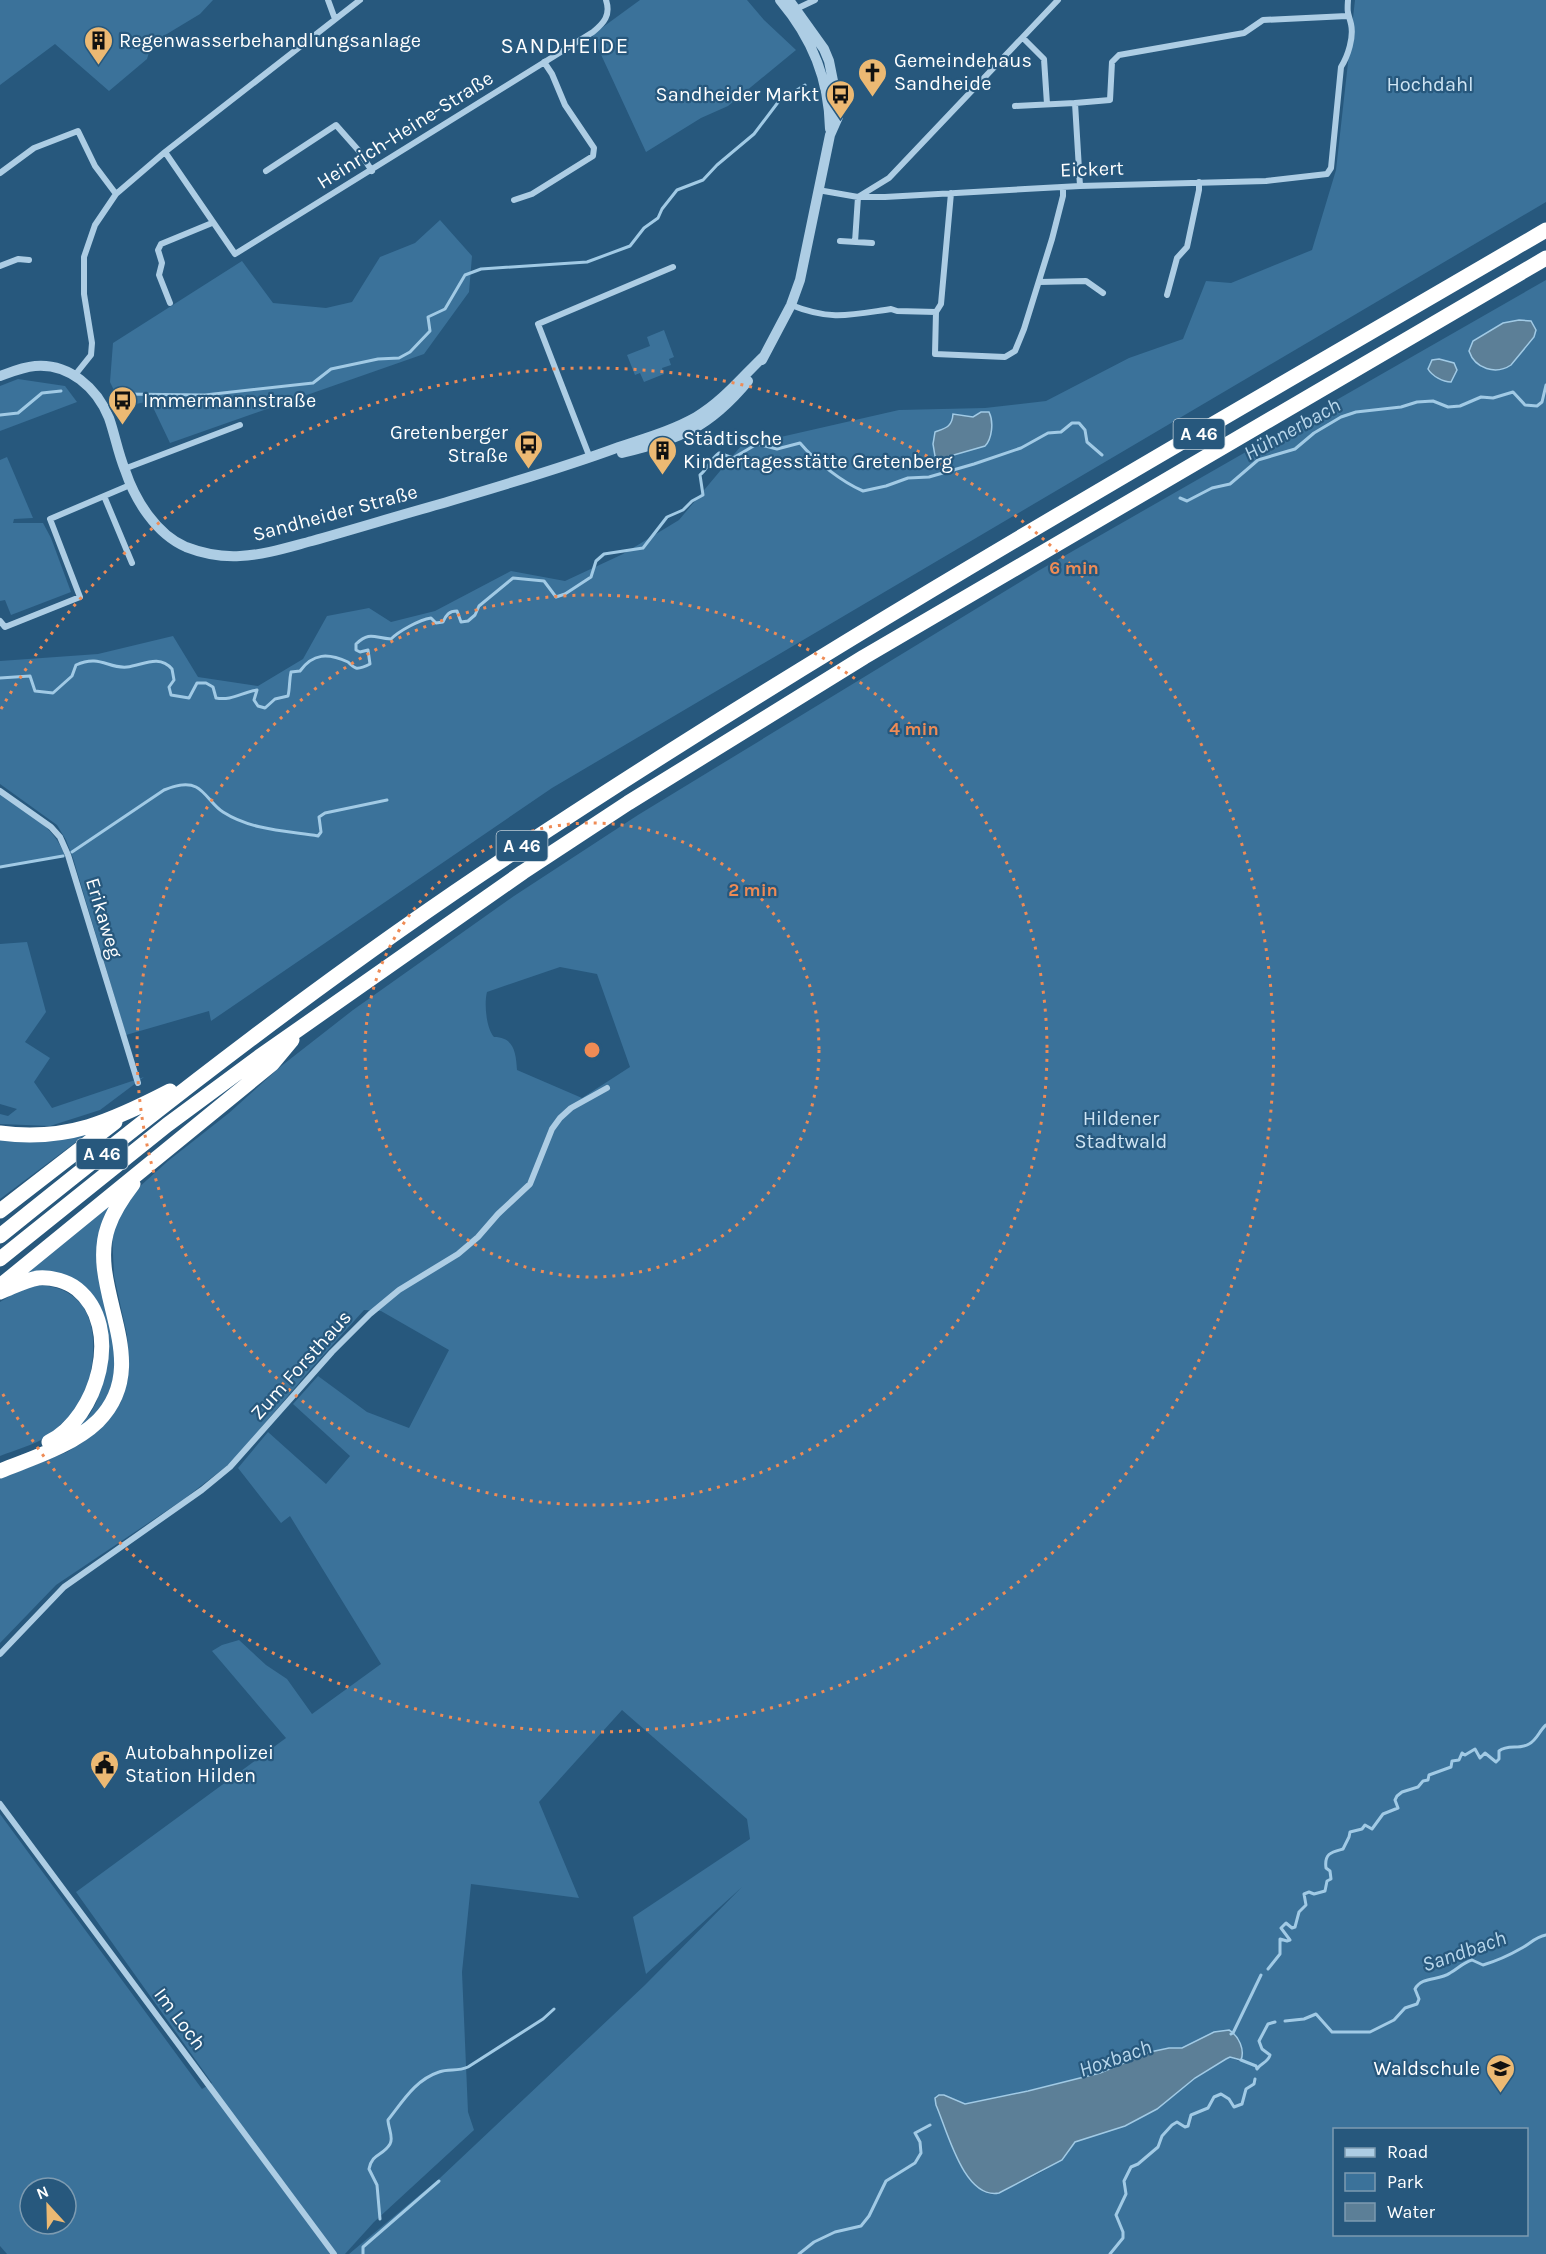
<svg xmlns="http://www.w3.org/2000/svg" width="1546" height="2254" font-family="Karla,sans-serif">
	<rect width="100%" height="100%" fill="#27587d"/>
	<!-- green -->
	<path fill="#3b729a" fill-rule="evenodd" d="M0,0H213L200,14L152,43L147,59L109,91L55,44L0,85Z
		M640,0H747L764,20L796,50L728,106L701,118L646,152L592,35Z
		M1355,0H1546V202L552,788L211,1021L209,1011L126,1035L73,858L66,840L57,825L0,784V661L98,654L173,636L198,677L258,686L303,659L327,616L369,608L391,622L435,611L511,571L565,581L623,554L679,520L741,446L899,410L985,408L1046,401L1129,358L1183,339L1206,281L1231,283L1312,250L1336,170Z
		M440,220L472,256L469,292L424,354L170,443L150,401L122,407L110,382L113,343L242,261L273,303L326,308L352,302L380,257L415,243Z
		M1546,280V2254H349L440,2178L645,1985L742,1887L646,1974L633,1917L750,1839L747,1819L622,1710L539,1802L579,1898L471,1884L462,1972L468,2112L474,2130L374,2222L345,2254H7L0,2246V1814L202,2089L212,2083L76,1892L286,1738L212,1651L222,1645L239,1640L266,1665L287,1679L312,1714L381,1664L290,1516L281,1523L238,1468L268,1432L326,1484L350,1456L293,1404L318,1376L367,1412L409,1428L449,1350L381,1311L364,1310L310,1370L232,1462L184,1499L56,1585L0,1643V1479L67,1452L83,1442L109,1420L121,1402L127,1383L129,1364L127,1335L114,1276L112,1232L127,1198L168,1161L229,1113L280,1067L353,1010L514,896L638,815L1038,571ZM560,967L597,974L630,1067L582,1098L517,1070C516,1053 514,1037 494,1037C486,1028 484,1003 487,992ZM1214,2032L1239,2061L1230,2057L1226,2059L1195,2078L1157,2109L1125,2126L1075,2142C1071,2146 1071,2149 1067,2154C1060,2164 1028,2179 1016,2185C1008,2188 998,2196 990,2194C962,2188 946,2129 936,2105L935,2098L944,2095L965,2104L981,2102L1100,2073L1150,2052L1169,2048H1182ZM1334,2130H1526V2234H1334ZM30,2188H66V2224H30Z
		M664,330L674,357L669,359L671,365L662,368L664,374L644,382L640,373L635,375L627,355L650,346L647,337Z
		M18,379L65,386L77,402L0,431V386Z
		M7,457L33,518L14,519L13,523H43L51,538L71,592L11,615L5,600L0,601V460Z
		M0,794C26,812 54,825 65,856L0,866Z
		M27,942L46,1012L25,1042L50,1058L34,1082L52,1108L144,1077L100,1110L50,1126L0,1124V1114L8,1116L17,1109L0,1104V944Z
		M92,1130L0,1199V1140Z
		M124,1189L104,1227L115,1338L114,1386L101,1411L71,1435L90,1414L96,1403L105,1374L85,1290L13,1279Z
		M36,1285C87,1286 99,1325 91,1370C89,1382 85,1399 78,1409C75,1414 68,1418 64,1421C59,1426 53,1433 47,1437C33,1445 15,1450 0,1456V1302L18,1291Z"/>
	<!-- water -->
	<path fill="#5c7f97" stroke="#a1cae5" stroke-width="1.5" d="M1519,320L1531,321L1536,330L1534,337L1511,365C1496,375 1475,369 1469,351L1473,341L1503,323Z
		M1439,359L1454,363L1457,370L1451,382C1443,382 1432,376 1428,369L1432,360Z
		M981,412H989C994,422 992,439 985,446L940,459L935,456L933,444L935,432C946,428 952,427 953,414L973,417Z
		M1229,2030C1239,2036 1245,2050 1241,2060L1230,2057L1226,2059L1195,2078L1157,2109L1125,2126L1075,2142L1062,2160L999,2193C964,2200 947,2130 936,2105L935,2098L939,2095H944L965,2104L1028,2091L1100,2073L1150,2052L1169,2048H1182L1214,2032Z"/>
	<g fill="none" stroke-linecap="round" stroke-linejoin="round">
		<!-- stream -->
		<path stroke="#a1cae5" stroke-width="3" d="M122,394L205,395L313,383L331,369L378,359L399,358L410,352L430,331L428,317L445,309L465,275L481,269L587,262L630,246L644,228L658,218L662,209L677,190L703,180L717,165L754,134L779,101L805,85
			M0,415L18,413L42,393L61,391
			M1180,498L1187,501L1212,488L1230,484L1258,460L1295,449L1314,433L1341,417L1356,412L1401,407L1417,402L1433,401L1448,407L1460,406L1481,397L1493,398L1513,392L1525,405L1537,406L1542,402L1546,385
			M0,678L30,676L35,691L53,693L72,676L76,665C100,654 108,669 127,667C143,665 159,654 172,669L174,680L169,687L171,695L189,698L197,683H206L213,687L216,698C232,701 242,692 257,690L254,700L258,706L265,708L275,699L288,696C290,688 289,681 291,672L300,671C313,653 328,653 348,662C350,664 353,667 356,668C360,669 366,666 370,664L368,650L360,652L356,650V644C370,631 374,638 391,639C399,631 419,620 431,618L436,623L443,622C446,615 449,611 457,611L461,622L468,621L475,615L479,606L513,578L544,581L556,597L565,594L591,577L596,561L604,554L643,548L667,517L683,510L692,501L703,495L700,475C708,468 710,460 719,453L733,458L757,444L777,449L800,443C815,461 842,482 863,491L886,486L908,478L929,477L974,464L1021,448L1048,433L1061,432L1072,423H1079L1085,430L1087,442L1102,455
			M72,852L164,790C174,786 186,782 196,787C206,792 213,806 223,812C251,830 286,831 318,836L321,832L319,817L325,813L387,800
			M0,867L63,856
			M1268,1969L1280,1954V1939L1287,1941L1290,1940L1281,1928L1286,1923L1292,1928L1295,1927L1299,1912L1306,1905L1304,1894L1309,1892L1314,1894L1325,1891L1327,1881L1331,1879L1330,1871L1326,1868C1324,1853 1332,1852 1343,1849L1349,1837L1350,1832L1362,1829L1365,1825L1372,1829L1383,1814L1398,1808L1395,1800L1397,1796L1402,1792L1418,1787L1423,1781L1428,1780L1429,1775L1451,1767L1452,1761L1459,1760L1462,1753L1465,1755L1475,1749L1480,1758L1485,1753L1496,1762L1499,1759V1751C1508,1744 1519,1750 1529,1744C1537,1740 1539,1731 1546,1725
			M1285,2021L1304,2019L1316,2014L1332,2032H1370L1394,2020L1405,2008L1417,2004L1419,1999L1415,1989C1422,1976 1439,1981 1450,1973C1458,1969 1462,1963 1472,1960L1483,1965C1496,1961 1508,1956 1520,1949C1530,1944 1535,1937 1546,1935
			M1231,2034L1233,2033L1261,1975
			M1241,2060L1256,2066L1257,2069C1260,2063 1268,2063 1270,2055L1262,2049L1259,2041L1268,2024L1275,2022
			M380,2219L377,2185L369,2169C372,2153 383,2156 390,2144C394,2138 388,2127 388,2120C403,2101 415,2080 439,2072C449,2068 457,2072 468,2067L543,2019L554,2009
			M363,2254V2247L439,2181
			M799,2254L814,2242L835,2232L861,2226L869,2216L886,2181L915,2163L921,2153L920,2142L915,2133L930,2125
			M1110,2254L1123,2238V2232L1116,2215L1126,2194L1124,2181L1131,2167L1138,2164L1158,2147L1162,2136L1172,2125L1177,2122L1185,2127L1188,2126L1191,2115L1208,2108L1214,2097L1221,2094L1229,2099L1234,2107L1242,2104L1246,2089L1254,2084L1255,2079"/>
		<!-- minor -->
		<path stroke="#adcde4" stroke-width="6" d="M328,0L335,19
			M794,12L796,9L815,0
			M1023,38L1044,59L1047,104
			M1015,106L1075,103
			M165,152L235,254L593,32C604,23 611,15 606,0
			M266,171L336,125L359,151L372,171
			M0,173L34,148L78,131L95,166L116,194
			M1080,186L1075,103L1110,100L1112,62L1119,55L1244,33L1263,20L1347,16
			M818,190L858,197H885L1080,186L1266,181L1327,174L1331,168L1341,67C1348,56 1354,37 1351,24C1348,12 1347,14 1348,0
			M951,193L941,304L936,312L935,354L1005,357L1015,351L1024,329L1052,239L1063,196V187
			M514,200L532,194L593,156L594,148L565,105L552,74L544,62
			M840,241L872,243
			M855,242L858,197L889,178L1058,0
			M0,266L18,259L29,260
			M1039,282L1086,281L1103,293
			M1167,295L1177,258L1187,247L1199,190V182
			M170,303L159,275L162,263L158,250L161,244L212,223
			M791,305C831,321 850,315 891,309L897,311L936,312
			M75,375L91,355L92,343L84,294V257L95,225L116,194L165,152L360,0
			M590,458L538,324L673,267
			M124,469L240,425
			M104,496L132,563
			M0,621L5,627L80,597L50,519L130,485
			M0,791L51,827L60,837L68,855L138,1083
			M0,1654L64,1587L202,1490L230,1467L332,1352L370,1314L399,1290L458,1254L478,1237L498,1214L530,1184L552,1129L560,1118L571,1108L607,1088
			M0,1804L334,2254"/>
		<!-- tertiary -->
		<path stroke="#adcde4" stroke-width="10" d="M780,0C812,38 829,79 830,129
			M762,360L791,305L800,280L830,135L838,117L837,101L829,61L824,49L789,0
			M0,376C11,372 23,367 35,366C69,363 97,388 109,418C115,435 118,453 125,470C135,500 156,534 186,547C204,554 222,557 240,556C264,555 289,547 312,541C355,529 397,516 440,504C500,486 560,469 619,447C645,438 671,431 696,417C722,402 742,377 764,356
			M622,453C680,439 709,428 748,381"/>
		<!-- motorway -->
		<path stroke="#fff" stroke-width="15" d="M0,1133C67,1142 112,1121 170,1091
			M0,1211L115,1122
			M0,1236C166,1102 334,971 513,853C848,631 1199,433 1546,230
			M0,1259L167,1125L259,1057L523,872L628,803L864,657L1546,258
			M0,1286L272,1064L292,1040
			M0,1292C13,1287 25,1280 38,1278C52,1277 67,1281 77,1289C124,1327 98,1417 49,1442
			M0,1471C32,1458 72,1446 98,1421C156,1362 86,1290 108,1227C113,1212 123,1197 133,1184"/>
	</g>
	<!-- distance rings -->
	<g fill="none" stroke="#ef8b55" stroke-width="3" stroke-dasharray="3 6">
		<circle cx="592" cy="1050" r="227"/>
		<circle cx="592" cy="1050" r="455"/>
		<path d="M1 709A682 682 0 1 1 1 1391"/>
	</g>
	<!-- icons -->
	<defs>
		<symbol id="building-pin" viewBox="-11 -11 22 30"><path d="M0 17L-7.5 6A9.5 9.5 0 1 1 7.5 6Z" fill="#ecb973" stroke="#27587d"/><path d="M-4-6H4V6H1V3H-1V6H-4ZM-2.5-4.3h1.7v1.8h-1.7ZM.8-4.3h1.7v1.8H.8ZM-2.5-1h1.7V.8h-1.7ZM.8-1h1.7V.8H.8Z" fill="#111"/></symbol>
		<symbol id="church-pin" viewBox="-11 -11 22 30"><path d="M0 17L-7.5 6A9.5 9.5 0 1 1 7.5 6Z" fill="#ecb973" stroke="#27587d"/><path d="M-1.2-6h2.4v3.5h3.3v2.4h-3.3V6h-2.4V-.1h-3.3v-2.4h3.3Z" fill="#111"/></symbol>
		<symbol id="bus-pin" viewBox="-11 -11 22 30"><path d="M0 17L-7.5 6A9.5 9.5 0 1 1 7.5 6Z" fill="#ecb973" stroke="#27587d"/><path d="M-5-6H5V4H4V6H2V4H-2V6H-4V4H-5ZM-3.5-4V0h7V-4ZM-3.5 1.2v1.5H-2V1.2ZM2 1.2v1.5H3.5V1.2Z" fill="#111"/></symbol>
		<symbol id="civic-pin" viewBox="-11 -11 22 30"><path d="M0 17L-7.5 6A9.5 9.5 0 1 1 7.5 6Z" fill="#ecb973" stroke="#27587d"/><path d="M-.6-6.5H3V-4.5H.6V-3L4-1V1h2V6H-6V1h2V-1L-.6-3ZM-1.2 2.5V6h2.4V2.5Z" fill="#111"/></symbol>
		<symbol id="school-pin" viewBox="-11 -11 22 30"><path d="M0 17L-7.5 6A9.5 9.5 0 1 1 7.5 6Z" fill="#ecb973" stroke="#27587d"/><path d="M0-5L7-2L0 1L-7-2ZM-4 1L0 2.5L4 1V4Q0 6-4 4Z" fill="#111"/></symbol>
	</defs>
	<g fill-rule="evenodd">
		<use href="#building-pin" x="82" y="24" width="33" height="45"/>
		<use href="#church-pin" x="856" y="56" width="33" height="45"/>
		<use href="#bus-pin" x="824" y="78" width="33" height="45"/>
		<use href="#bus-pin" x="106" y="384" width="33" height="45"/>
		<use href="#bus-pin" x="512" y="428" width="33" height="45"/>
		<use href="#building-pin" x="646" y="434" width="33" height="45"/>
		<use href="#civic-pin" x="88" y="1748" width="33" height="45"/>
		<use href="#school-pin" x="1484" y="2052" width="33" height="45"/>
	</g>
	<g text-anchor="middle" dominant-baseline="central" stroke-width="4.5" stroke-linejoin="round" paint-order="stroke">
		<!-- shield labels -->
		<g fill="#27587d" stroke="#becdd8" stroke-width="1.5">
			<rect x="1173.5" y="419" width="51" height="30" rx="4.5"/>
			<rect x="496.5" y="831" width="51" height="30" rx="4.5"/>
			<rect x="76.5" y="1139" width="51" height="30" rx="4.5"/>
		</g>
		<g font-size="18" font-weight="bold" fill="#fff">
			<text x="1199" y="434">A 46</text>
			<text x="522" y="846">A 46</text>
			<text x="102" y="1154">A 46</text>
		</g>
		<!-- poi labels -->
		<g font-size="20" fill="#fff" stroke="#27587d" text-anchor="start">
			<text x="119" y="40">Regenwasserbehandlungsanlage</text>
			<text x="894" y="60">Gemeindehaus<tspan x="894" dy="23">Sandheide</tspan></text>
			<text x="819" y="94" text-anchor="end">Sandheider Markt</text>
			<text x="143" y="400">Immermannstraße</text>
			<text x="508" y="432" text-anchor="end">Gretenberger<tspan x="508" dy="23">Straße</tspan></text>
			<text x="683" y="438">Städtische<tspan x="683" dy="23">Kindertagesstätte Gretenberg</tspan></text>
			<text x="125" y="1752">Autobahnpolizei<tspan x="125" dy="23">Station Hilden</tspan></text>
			<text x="1480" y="2068" text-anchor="end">Waldschule</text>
		</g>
		<!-- park labels -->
		<g font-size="20" fill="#cfe5f4" stroke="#27587d">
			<text x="1430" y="84">Hochdahl</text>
			<text x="1121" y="1118">Hildener<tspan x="1121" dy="23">Stadtwald</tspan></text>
		</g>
		<!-- street labels -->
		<g font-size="20" fill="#fff" stroke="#27587d">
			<text transform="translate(405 130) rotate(-32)">Heinrich-Heine-Straße</text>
			<text transform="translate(1092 169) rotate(-2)">Eickert</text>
			<text transform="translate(335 513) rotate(-15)">Sandheider Straße</text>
			<text transform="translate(104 918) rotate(73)">Erikaweg</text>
			<text transform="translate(301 1365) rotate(-48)">Zum Forsthaus</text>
			<text transform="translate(180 2019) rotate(53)">Im Loch</text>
		</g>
		<!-- water labels -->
		<g font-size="21" font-style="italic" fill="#b8d7ec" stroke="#27587d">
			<text transform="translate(1292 429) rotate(-29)">Hühnerbach</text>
			<text transform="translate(1464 1951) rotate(-19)">Sandbach</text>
			<text transform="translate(1115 2058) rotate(-19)">Hoxbach</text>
		</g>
		<!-- quarter labels -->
		<g font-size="22" letter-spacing="1.5" fill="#fff" stroke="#27587d">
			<text x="565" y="46">SANDHEIDE</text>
		</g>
	</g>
	<circle cx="592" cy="1050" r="9" fill="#ef8b55" stroke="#27587d" stroke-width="3"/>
	<g font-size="18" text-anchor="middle" font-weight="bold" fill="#ef8b55" stroke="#27587d" stroke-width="4.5" stroke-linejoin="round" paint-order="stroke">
		<text x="1074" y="574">6 min</text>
		<text x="914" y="735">4 min</text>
		<text x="753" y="896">2 min</text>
	</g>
	<!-- legend -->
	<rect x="1333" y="2128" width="195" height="108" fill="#27587d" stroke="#7d9bb1" stroke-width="1.5"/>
	<rect x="1345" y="2148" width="30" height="9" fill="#adcde4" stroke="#7d9bb1" stroke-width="1.5"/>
	<text x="1387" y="2158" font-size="18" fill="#ffffff">Road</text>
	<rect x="1345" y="2173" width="30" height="18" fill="#3b729a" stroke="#7d9bb1" stroke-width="1.5"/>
	<text x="1387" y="2188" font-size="18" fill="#ffffff">Park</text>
	<rect x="1345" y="2203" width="30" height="18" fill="#5c7f97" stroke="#7d9bb1" stroke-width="1.5"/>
	<text x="1387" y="2218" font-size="18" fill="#ffffff">Water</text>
	<!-- north arrow -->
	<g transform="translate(48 2206) rotate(338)"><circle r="28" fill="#27587d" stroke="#7d9bb1" stroke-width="1.5"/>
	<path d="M0-4.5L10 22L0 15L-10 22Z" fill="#ecb973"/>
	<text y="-9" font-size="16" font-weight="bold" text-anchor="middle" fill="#ffffff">N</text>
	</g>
</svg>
